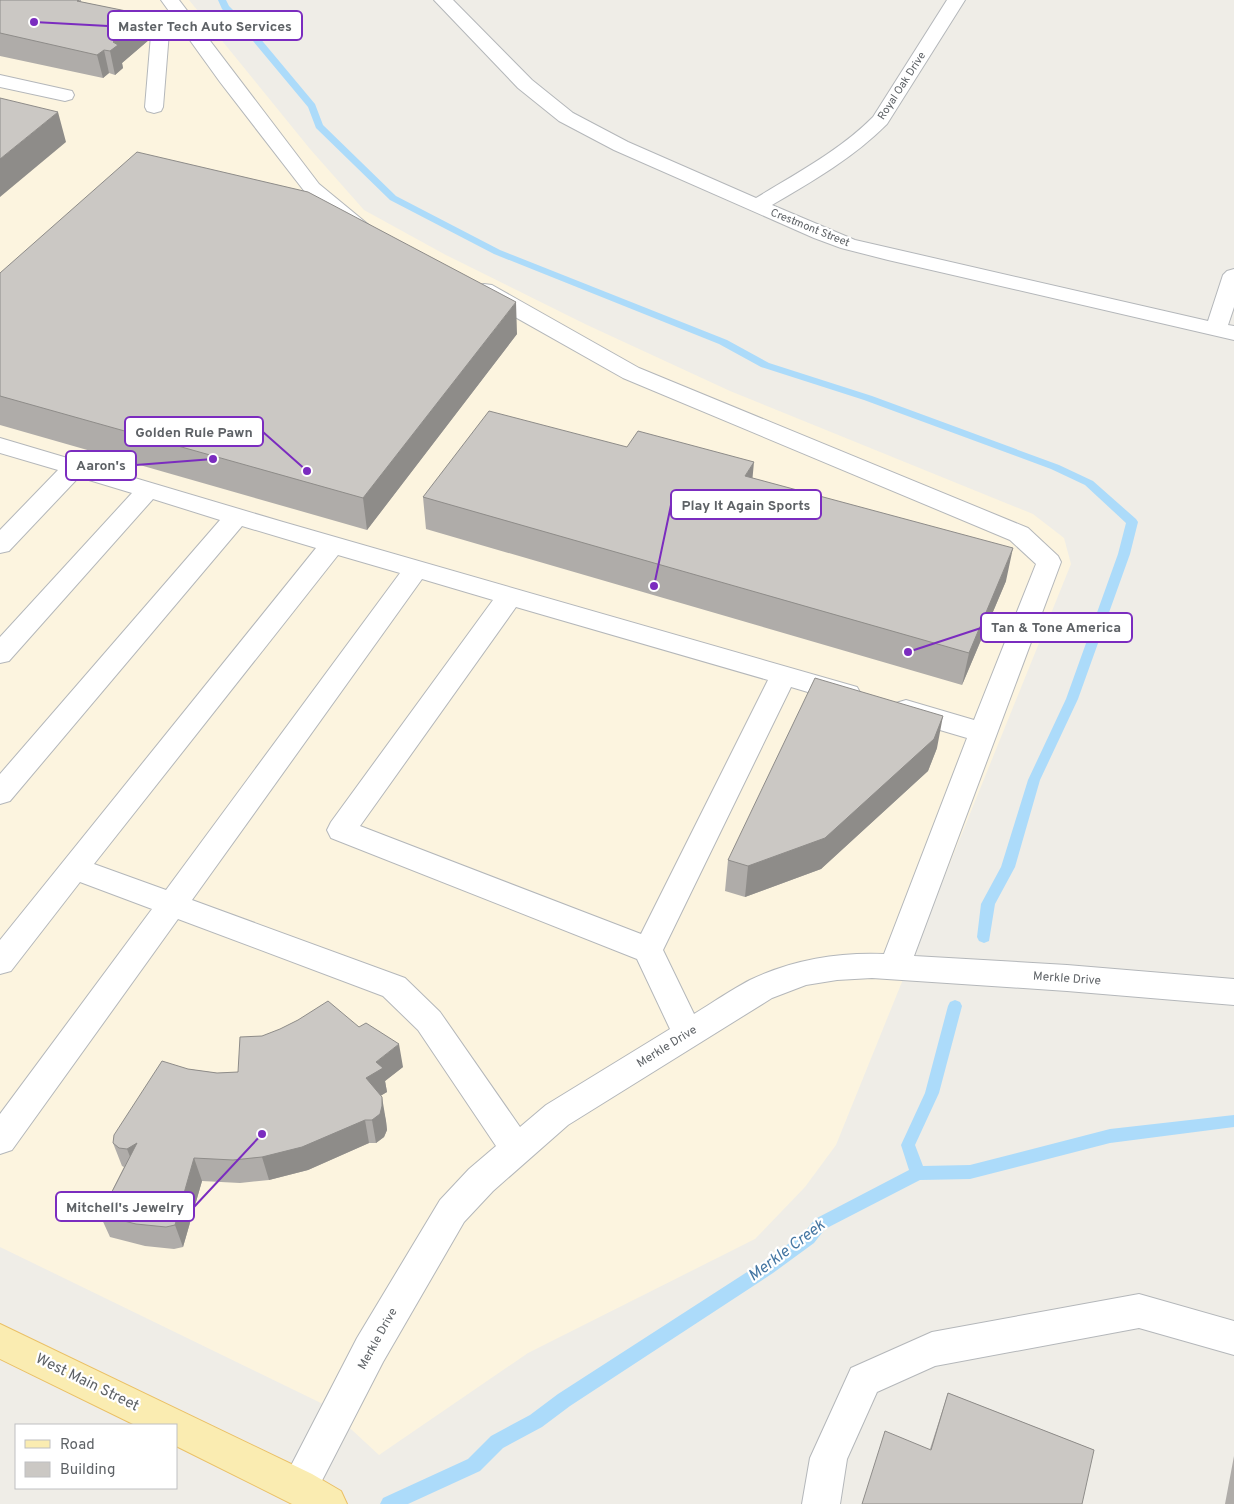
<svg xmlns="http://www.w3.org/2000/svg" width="1234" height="1504" font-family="Overpass,sans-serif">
	<rect width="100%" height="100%" fill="#efede7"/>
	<!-- commercial -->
	<path fill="#fcf4df" d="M0,0H189L310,149L364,210L444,254L585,324L730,391L1033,514L1064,538L1071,564L836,1145L805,1187L755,1239L528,1353L379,1455L325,1405L0,1247Z"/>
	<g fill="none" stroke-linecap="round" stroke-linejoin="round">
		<!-- stream -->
		<path fill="#acdbfa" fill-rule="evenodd" d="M218,0H226L229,6L254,31L315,104L323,125L396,196L500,250L727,340L769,363L872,396L1059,465L1093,481L1136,519L1138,522L1130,554L1078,699L1040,780L1015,867L995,904L989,941L984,943L979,941L977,937L981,904L1001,867L1028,780L1066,699L1118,554L1126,523L1085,485L1051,469L864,400L761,367L719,344L494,254L390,200L316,128L308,107L248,35L222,9Z
			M955,1000L960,1002L962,1006L939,1093L915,1145L923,1166L970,1165L1110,1129L1234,1115V1127L1110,1143L970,1179L920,1180L825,1229L814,1243L773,1273L570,1406L542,1427L503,1448L480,1471L408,1504H380L383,1498L468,1459L491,1436L530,1415L558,1394L761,1263L804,1233L815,1219L909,1170L901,1145L925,1093L948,1006L950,1002Z"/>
		<defs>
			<path id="minor" d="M37,0H69L132,14L166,28L169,32L163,107L161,111L154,113L147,111L145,107L151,35L121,22L40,4Z
				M161,0H179L319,184L370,226L373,230L370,234L363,236L356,234L305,192L220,82Z
				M434,0H453L532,80L573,113L628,142L756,198C797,173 839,151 873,117L947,0H965L887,124C853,158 813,181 772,205L855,240L1208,321L1223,275L1227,271L1234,269V307L1228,325L1234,326V340L888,260L841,248L814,238L614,150L559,121L518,88Z
				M0,75L72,91L74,95L72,99L65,101L0,87Z
				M484,284L492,285L639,368L1028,528L1058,556L1061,562L914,956L1067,965L1234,979V1005L1067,991L872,978L837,980L806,985L772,998L568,1125L493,1191L464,1222L383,1362L312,1500C302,1504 296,1504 286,1500L280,1487L357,1338L440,1200L469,1169L496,1146L418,1030L383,996L178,919L12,1150L0,1154V1114L152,909L80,882L11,971L0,974V940L316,548L242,526L10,801L0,804V774L220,520L153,499L9,661L0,663V637L132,493L79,477L9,551L0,553V530L58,470L0,453V438L283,522L857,687L861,694L857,701L848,704L791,687L663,950L694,1014C712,1003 731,990 750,980C791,960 839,952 884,954L967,738L896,717L893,710L896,703L906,700L974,720L1036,564L1010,540L623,378L476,295L473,290L476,285ZM338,555L400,573L166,890L94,864ZM422,579L493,600L331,822L327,830L331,838L637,959L670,1029L546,1105L520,1127L440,1012L405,978L192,900ZM516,607L768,680L641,934L360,826Z
				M1139,1294L1234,1321V1355L1139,1328L935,1366L877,1392L847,1459L840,1504H802L810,1458L851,1368L932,1332Z"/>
			<path id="major" d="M0,1324L312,1474L341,1491L347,1504H292L176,1446V1425H135L0,1359Z"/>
		</defs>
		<!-- minor casing -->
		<use href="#minor" stroke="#b4b7ba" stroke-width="2"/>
		<!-- major casing -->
		<use href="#major" stroke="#eac066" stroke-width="2"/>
		<!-- minor -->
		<use href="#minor" fill="#fff" fill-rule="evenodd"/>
		<!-- major -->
		<use href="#major" fill="#faecb1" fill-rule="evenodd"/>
	</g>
	<!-- wall -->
	<path fill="#afaca9" d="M0,0H81V2L146,15L150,39L122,63L123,68L115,75L109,73L103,78L0,56Z
		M0,273L517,334L367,530L0,425Z
		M627,447L752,478L1006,581L962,685L426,529L423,497Z
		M937,748L928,771L821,869L745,897L725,891L728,860Z
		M403,1067L385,1081L387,1092L380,1096L386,1121L387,1130L384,1137L376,1143H369L308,1170L269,1180L240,1183L202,1181L183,1247L174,1249L145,1246L110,1237L100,1215L124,1167L122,1166L113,1143L188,1069L217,1073Z
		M948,1393L1094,1450L930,1449Z
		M1234,1456V1504H1225Z"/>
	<!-- shaded-wall -->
	<path fill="#8e8c89" d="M146,15L150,39L122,63L123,68L115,75L110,51L113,42Z
		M104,50L109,73L103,78L97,55Z
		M58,112L66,142L0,197V159Z
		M516,302L517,334L367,530L363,498Z
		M754,462L751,494L745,476Z
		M1013,548L1006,581L962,685L969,653Z
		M943,716L937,748L928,771L821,869L745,897L748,866Z
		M399,1044L403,1067L385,1081L387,1092L370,1102L366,1078L376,1062Z
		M382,1097L386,1121L387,1130L384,1137L376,1143L372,1120Z
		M365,1120L369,1143L308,1170L269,1180L262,1157Z
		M137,1143L136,1172L127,1149Z
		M194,1158L202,1181L183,1247L175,1225Z"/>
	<!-- building -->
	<path fill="#cbc8c4" stroke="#8e8c89" d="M0,0H79L77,1L146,15L113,42L118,45L110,51L104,50L97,55L0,33Z
		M0,98L58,112L0,159Z
		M137,152L308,192L516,302L363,498L0,396V273Z
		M489,411L627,447L638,431L754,462L745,476L1013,548L969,653L423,497Z
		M815,678L943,716L934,739L825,838L748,866L728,860Z
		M328,1001L359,1027L366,1023L399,1044L376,1062L383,1068L366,1078L382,1097V1106L380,1114L372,1120H365L302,1147L262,1157L233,1160L194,1158L175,1225L166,1227L136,1224L100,1215L137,1143L127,1149L119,1148L113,1143L114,1135L162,1061L188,1069L217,1073L238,1072L240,1037L262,1036L280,1029L298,1020Z
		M948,1393L1094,1450L1082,1504H862L885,1431L931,1450Z"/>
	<g text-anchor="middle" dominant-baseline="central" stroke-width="4.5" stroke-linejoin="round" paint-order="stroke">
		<!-- far-street labels -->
		<g font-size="11" fill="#5e6266" stroke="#fff">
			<text transform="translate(902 86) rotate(-57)">Royal Oak Drive</text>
			<text transform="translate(810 228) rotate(22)">Crestmont Street</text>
		</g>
		<!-- street labels -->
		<g font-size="12" fill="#5e6266" stroke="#fff">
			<text transform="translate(1067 979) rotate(4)">Merkle Drive</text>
			<text transform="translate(667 1047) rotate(-32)">Merkle Drive</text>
			<text transform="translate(378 1339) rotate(-61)">Merkle Drive</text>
		</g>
		<!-- near-street labels -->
		<g font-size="15" fill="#5e6266" stroke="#fff">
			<text transform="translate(87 1383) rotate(26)">West Main Street</text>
		</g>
		<!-- near-water labels -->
		<g font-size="16" font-style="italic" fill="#4677a3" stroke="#fff">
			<text transform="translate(787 1251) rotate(-37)">Merkle Creek</text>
		</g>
	</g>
	<!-- callouts -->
	<path fill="none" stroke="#7b2cbf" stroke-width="2" d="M34 22L108 26M307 471L263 432M213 459L136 465M654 586L671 505M908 652L981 628M262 1134L194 1207"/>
	<g fill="#7b2cbf" stroke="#fff" stroke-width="2">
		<circle cx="34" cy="22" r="5"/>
		<circle cx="307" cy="471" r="5"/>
		<circle cx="213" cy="459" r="5"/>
		<circle cx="654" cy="586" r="5"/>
		<circle cx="908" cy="652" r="5"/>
		<circle cx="262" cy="1134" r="5"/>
	</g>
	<g fill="#fff" stroke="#7b2cbf" stroke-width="2">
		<rect x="108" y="11" width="194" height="29" rx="5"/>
		<rect x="125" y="417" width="138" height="29" rx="5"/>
		<rect x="66" y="451" width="70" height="29" rx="5"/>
		<rect x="671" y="490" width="150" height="29" rx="5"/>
		<rect x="981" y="613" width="151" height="29" rx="5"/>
		<rect x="56" y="1192" width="138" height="29" rx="5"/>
	</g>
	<g font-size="14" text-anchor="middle" font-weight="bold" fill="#5e6266">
		<text x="205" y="31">Master Tech Auto Services</text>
		<text x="194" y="437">Golden Rule Pawn</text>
		<text x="101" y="470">Aaron's</text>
		<text x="746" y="510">Play It Again Sports</text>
		<text x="1056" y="632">Tan &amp; Tone America</text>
		<text x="125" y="1212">Mitchell's Jewelry</text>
	</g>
	<!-- legend -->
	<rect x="15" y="1424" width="162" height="65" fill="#ffffff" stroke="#bfc0c2"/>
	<rect x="25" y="1440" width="25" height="8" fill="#faecb1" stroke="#bfc0c2"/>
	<text x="60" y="1449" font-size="15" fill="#5e6266">Road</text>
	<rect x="25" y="1462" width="25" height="15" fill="#cbc8c4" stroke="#bfc0c2"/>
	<text x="60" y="1474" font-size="15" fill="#5e6266">Building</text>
</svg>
